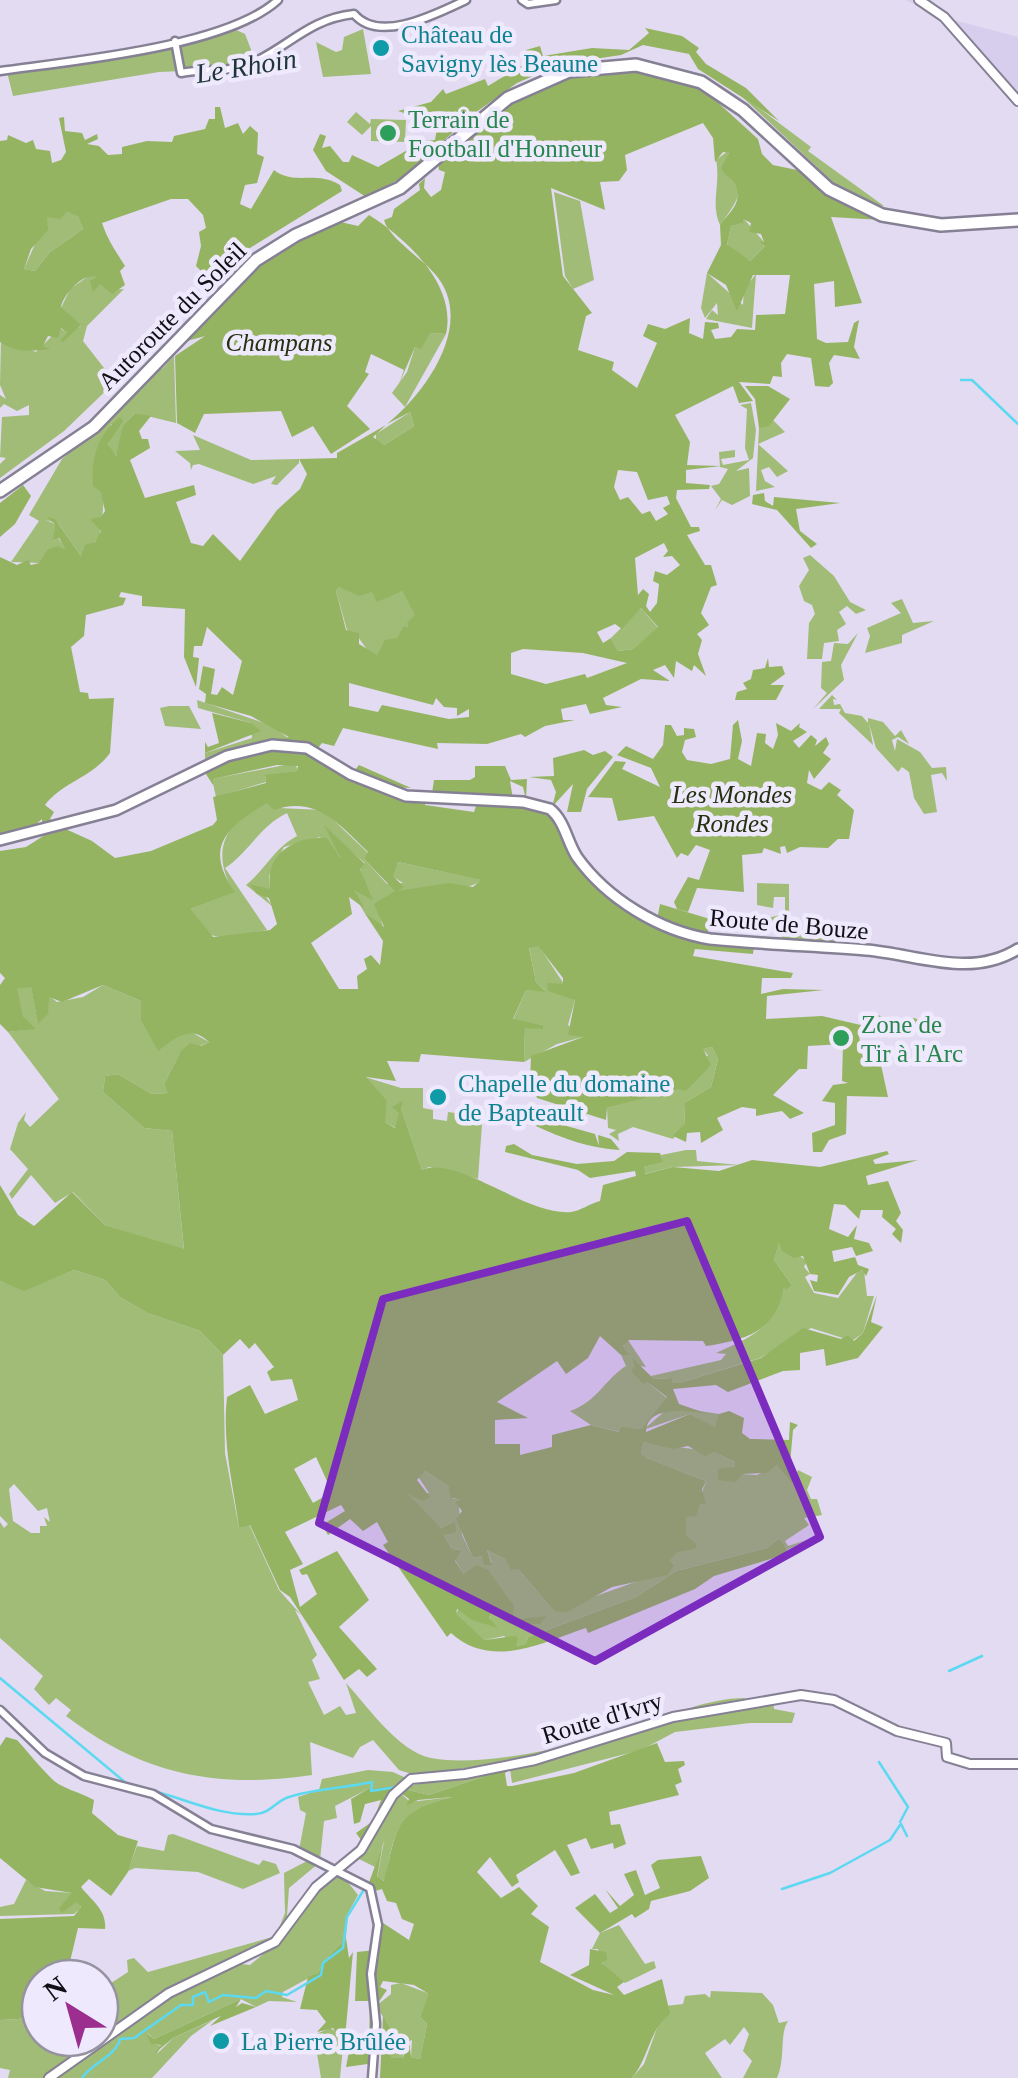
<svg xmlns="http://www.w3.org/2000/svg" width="1018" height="2078" font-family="'Times New Roman',serif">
	<rect width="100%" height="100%" fill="#e2dbf2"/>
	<!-- built -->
	<path fill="#d6ceec" d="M906,0H932L950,19L1018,37V104L944,20Z"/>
	<!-- green -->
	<path fill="#a0bc77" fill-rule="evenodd" d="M234,29L245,34L255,60L236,69L159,72L13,96L7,72Z
		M363,29L371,74L323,77L316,42L336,52L342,50L344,37Z
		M735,90L811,147L808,151L884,206L872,205L834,183Z
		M356,112L370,124L371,119L406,120L405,142L371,141V126L362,135L347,122Z
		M728,151C736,197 749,186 720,225C710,203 721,184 716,160Z
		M554,192L580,201L594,280L573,289L565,276Z
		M67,212L78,215L83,229L50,252L35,271L24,269L47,217Z
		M743,218L764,242H758L765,246L750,261L733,252L727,243L731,226L742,223Z
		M93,273C108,286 98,291 124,289L87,326L83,341L115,382L64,431L0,478V464L6,458L0,457L2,417L29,415V405L17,411L4,404L0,408V395L6,399L0,385L1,339L36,352L60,328L67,333L81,326L61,308L70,289Z
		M707,273L743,305L744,289L756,274L752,328L706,319L712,310L718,315L717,303L705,318L701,308Z
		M431,333L446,334L405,407L392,393L407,372L415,347L421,348Z
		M174,356L176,423L135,413L123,425L120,452L113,457L108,444L116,428L111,424C106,461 105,501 100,533C99,540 86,550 81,556L58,523L46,520L55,524L54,541L58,538L67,550L39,563L11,562L39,521L29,515L62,459L107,421L157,366L162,369Z
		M751,403L756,430L753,458L736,471L749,468L750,496L732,505L722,500L715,510L721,499L711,486L719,484L728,469L720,467L719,452L735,450V457L721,459L723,465L749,460L745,448L747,409L740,405Z
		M410,412L414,426L384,445L376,443V434Z
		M772,419L785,432L758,444L788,471L777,477L769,467L761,470L765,481L775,487L756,491L759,428Z
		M193,435L251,460L299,459V463L277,485L271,484L276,476L253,484L199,464L193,465L191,470L190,463L175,451L200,450Z
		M810,555L834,576L850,602L866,610L856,614L847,606L839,612L846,624L837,630L839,641L824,643L822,659H807L809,623L815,614L812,605L804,601L799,586L809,570L803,558Z
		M339,587L402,591L416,615L410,628L378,656L370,654L356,634L347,630L336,591Z
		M902,599L913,623L934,621L902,635V643L865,653L870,636L867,628L901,613L891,603Z
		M641,608L658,628L633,649L618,651L611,638Z
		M858,633L841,665L844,680L813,709L827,693L821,688L822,662L831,661L834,643L848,644Z
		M832,695L837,700L833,699L834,705L840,704L845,713L862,716L868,723V718L883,722L895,736L901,730L909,744L898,737L892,740L895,751L897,739L920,752L932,768L946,767L947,781L942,773L931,775L937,812L924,814L914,798L909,772L902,767L898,772L876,748L869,724L873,745L839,713L841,709H819Z
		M197,700L273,726L289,739L240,747L205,763V753L252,738L251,723L198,708Z
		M169,706H189L201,729L165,726L160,708Z
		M295,763L298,771L265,776L266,782L216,797L212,779Z
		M267,802L279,808L323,810L368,853L364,859L387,884L403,883L392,876L398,862L482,880C454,901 417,871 378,908L383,928L364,912L353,893L365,886L360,868L365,863L329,833L342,859L320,837L284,847L269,876L270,889H261L272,906L246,885C265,870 275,847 297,836L287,813C260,826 249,852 225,868L267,930L226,938L210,935L191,909L234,892C210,853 224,820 267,802Z
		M757,883L789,884V927L769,924L767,918L785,914V897H774L773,908L757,905Z
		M783,932L826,933L870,947L781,940Z
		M538,945L564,984H548L575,1000L568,1025L583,1037L557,1044L524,1062L525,1028L543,1025L513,1020L526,990L545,991L536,982L529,947Z
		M103,985L141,1001L180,1034L191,1032L209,1042L179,1055L164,1084L169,1093L152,1094L118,1074L105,1076L103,1092L144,1128L172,1131L184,1250L105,1225L73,1192L55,1203L31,1175L12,1199L9,1194L28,1169L10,1149L18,1123L26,1112L24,1120L30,1127L59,1099L8,1032L32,1029L23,1016L16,989L31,986L38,1023L49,996L57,1002L83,997Z
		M712,1047L718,1059L711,1087L684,1103L685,1123L673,1139L633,1127L618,1134L619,1141L609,1134L616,1130L608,1128L607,1108L679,1088L708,1055L702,1049Z
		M365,1077L401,1088H423V1108L433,1110V1119L447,1121L448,1112L462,1114L463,1108L483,1111L478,1179L429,1167L422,1170L401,1108L396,1128L385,1122L381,1099Z
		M686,1150H696L697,1161L739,1165L673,1167L644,1174V1167L662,1162L661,1155Z
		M779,1242L807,1261L804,1267L810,1274L805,1277L814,1293L838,1298L859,1270L864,1271L867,1296H874L863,1333L852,1341L811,1328L760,1358L679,1383H672L671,1378L654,1379L651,1376L721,1360L726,1354L716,1353C750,1338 777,1327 784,1286L792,1285L774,1260Z
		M74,1270L105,1280L120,1297L147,1313L200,1331L223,1355L225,1453L239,1528L249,1524L279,1590L301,1615L295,1610L317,1655L312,1660L320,1679L308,1682L324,1715L340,1706L346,1715L356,1713L346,1683C367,1706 389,1738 417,1753C457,1775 592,1743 636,1727C670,1715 711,1697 747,1698L672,1715L552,1753L418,1776L399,1770L373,1740L360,1747L353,1758L310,1742L312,1775C217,1789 143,1775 66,1716L71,1710L56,1698L49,1705L34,1689L43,1676L0,1638V1522L4,1528L8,1524L0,1516V1281L24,1290ZM14,1484L38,1511L47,1508L50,1522L44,1517L47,1526H40V1533H31L13,1521L9,1489Z
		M628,1340L646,1367L640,1366L647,1382L667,1398L641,1429L622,1428L620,1432L591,1425L570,1411C597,1402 605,1379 626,1366L621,1355L629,1354L623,1346Z
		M687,1409L719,1414V1424L714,1427L690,1414L643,1430L665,1411Z
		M644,1442L713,1452L735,1462L742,1474L757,1475L777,1465L795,1478L798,1470L812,1477L807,1490L811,1499H817L822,1515L804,1518L809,1525L785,1541L788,1546L807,1540L787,1550L780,1538L767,1548L676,1571L636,1597L528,1637L526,1644L516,1646L504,1636L485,1640L455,1614L461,1607L489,1619L492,1611L509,1624L533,1619L512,1620C510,1591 492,1578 464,1574L455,1560L462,1550L452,1549L444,1535L454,1523L441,1528L410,1500V1494L429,1493L417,1475L425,1471L448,1486L453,1499L458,1498L462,1535L473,1558L482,1556L492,1563L487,1550L505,1559L511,1569H518L554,1611L652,1576L677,1551L697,1544L686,1534V1517L696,1511L706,1481L647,1458L641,1453Z
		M773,1698L774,1709L795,1713L792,1723H750L675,1732L641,1750L512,1783L510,1769L517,1765C604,1742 685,1716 773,1698Z
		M368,1770L393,1772L406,1778L392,1788L368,1789L335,1806L337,1818L324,1821L320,1860L299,1850L306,1813L300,1810L298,1797L319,1790L322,1779Z
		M480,1771L482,1777L429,1795L400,1788Z
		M398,1791L410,1802L452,1797C396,1811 395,1828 385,1881L377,1878L384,1841L375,1867L357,1858Z
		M173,1834L259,1865L263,1860L276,1864L280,1873L243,1889L198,1872L135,1868L128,1871L137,1846L164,1851L168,1835Z
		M309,1860L319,1863L289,1888L286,1930L254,1953L176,1986L105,2033L108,2036L176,1990L241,1964L250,1965L286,1935L315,1891L339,1871L358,1895L347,1915L346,1938L324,1961L318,1973L283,1992L282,1997L297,2002L269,2001L256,2007L241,1999L154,2039L147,2033L151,2043L161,2046L157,2054L173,2038L213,2020L191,2036L152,2078H8L10,2070L0,2068V2020L19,2019L40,2010V2038H100V1980L105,1987L128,1972L127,1960L134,1958L148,1972L276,1936L285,1913L284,1873Z
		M26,1880L45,1891L73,1893L63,1910L77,1901L81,1908L74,1914L0,1916V1907L14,1904Z
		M619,1925L645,1964L654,1961L656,1968L625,1983L605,1969L598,1949H592L600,1933Z
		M401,1983L430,1994L420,2017L427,2024L420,2059L411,2057L412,2040L405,2043L403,2058H390L391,2029L376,2006L391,1994V1985Z
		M711,1991L762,1993L773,2005L779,2023L788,2021C779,2035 786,2057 777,2078H743L752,2061L743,2051L749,2034L744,2027L730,2045L725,2039L705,2053L722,2078H632L644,2064L665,2006L683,2004L685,1996L705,1994L710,1998Z
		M330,2028L344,2036L340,2078H321L314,2035Z"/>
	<!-- forest -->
	<path fill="#95b462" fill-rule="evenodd" d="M645,28L682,36L699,48L696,52L706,64L746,88L779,121L698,69L689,54L643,45L621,55L561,64L517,83L472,115L405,176L366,197L326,171L313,150L320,134L326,136L322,148L330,146L343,162H349L352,155L378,167L423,141L435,140L440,111L413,116L398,111L431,102L443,89L446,94L485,79L488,86L528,62L526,50L540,46L543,56L592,48L629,50L649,33Z
		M636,67L671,74L702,88L758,139L762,154L773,165L797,170L843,202L882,220L831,217L862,303L835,307L834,281L814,284L817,339L826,343L848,342L854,323L859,320L854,347L860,359L834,355L829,363L833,383L829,387L815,386L811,358L787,354L781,363L782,377L773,376L770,384L739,382L753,401L739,403L733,386L675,415L690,442L687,465L721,466L686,470V483L710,485L709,489L677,490L676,498L691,527H699L700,531L687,535L705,565H711L717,585L711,587L701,613L709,625L697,634L702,640L698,654L706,676L694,665L692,671L676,661L674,678L665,665L653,670L670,681L641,679L603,698L606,705L622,707L590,714L586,704L561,709L563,720H575L545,726L525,737L521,734L487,744L437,743L438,749L343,728L334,746L322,743L318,748L355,770L359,765L411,788C370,788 337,757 296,744C277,738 239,752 219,756L289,737L251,716L205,703L206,694L199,689L203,666L215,669L211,694L217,695L222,687L233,695L242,661L207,627L202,646H194L193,657L199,658L196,687L184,657L185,609L142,606V596L121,592L119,597L126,598L123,605L86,615L84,636L71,647L80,692L88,693L89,699L114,698L110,753C93,777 61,783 45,805L54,812L50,819L54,822L42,826V819L28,831L0,838V557L17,565L28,560L31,565L39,563L48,549L58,546L66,550L59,538L53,541L55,524L46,517L55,519L81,556L85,545L95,542L101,531L90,519L101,517L105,511L101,492L93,486C91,459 97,435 120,417L123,421L108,444L116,456L123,425L135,413L151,416L139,431L142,439H148L150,448L130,460L145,498L194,485L196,495L176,502L191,543L203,546L213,534L240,561L277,510L300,489L307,474L299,459L337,458V453L386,425L373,437L384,445L414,426L410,412L387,424C428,391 476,321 435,274C421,258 388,237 384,220L392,217L394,209L420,190L419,184L425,178L424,188L431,197L441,190L445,172L439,170L438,163L505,105L560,76ZM703,123L713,138L715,162L723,152L729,153L721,168C725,177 735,180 736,185C742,205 730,211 720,225L721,245L707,273L726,285L737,311L753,275H790L785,314L756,315L755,330L737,329L731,337L715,339L711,330L719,328L718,323L705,322L703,339L689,333L690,318L665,329L648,324L643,336L657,343L637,388L612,370L614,362L578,350L586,316L592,313L563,276L551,188L605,210L600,182L619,181L627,170L625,155ZM743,219L751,223L749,232L761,234L764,242H758L765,246L750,261L727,244L731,226L743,223ZM618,470L637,472L648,500L667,496L670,504L663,508L668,514L656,521L650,511L642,514L628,497L620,500L614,487ZM664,543L668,551L663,557L672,556L680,565L667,575L655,571L653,581L659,584L657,603L650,612L646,606L649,594L643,589L638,595L635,558ZM339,587L359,596L372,592L377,602L402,591L415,615L407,623L409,628L404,626L397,638L385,640L377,655L359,644V633L346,630L336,591ZM641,608L658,627L633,649L618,651L611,638L603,643L597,632L615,624L622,629ZM523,649L583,653L627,663L587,678L585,674L546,684L511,674V653ZM349,683L433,705L436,698L444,707L457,708V716L469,709V717L449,719L382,705L378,712L349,706Z
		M215,107H220L225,128L238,123L243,134L250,126L258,133L257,154L264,157L257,183L245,185L240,204L251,209L274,170C294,186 315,170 340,185L342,191L221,266L211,281L196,266L201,246L199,232L206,228L203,215L188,199H171L102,223C108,241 117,253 125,266L120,271L125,285L112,294L100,284L93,292L90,281L97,277C84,272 64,293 61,307L81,325L63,342L60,341L67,333L61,328L58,338L48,336L43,346L50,349C29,352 14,352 0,342V141L7,140L8,135L26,143L33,140L36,149L50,151L52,163L61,160L66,152L59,118L64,117L65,131L82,133L85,140L97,134L98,139L87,144L99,146L108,155L122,154V147L147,141L172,142L174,136L205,129L209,119H215ZM67,212L78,216L83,229L50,252L35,271L24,269L31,249L48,230L47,217L60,219Z
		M369,215C407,239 457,285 446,334L431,333L421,349L415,347L399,384L404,370L371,354L365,372L369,374L347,406L370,429L331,454L313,426L292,437L281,411L204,414L195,433L177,423L175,356L205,336L187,341L219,306L229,288L276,249L336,221L358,226Z
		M745,386H768L790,399L769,426L759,428L755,399Z
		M23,485L31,496L15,524L0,537V503Z
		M764,493L765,501L773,506L774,497L840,503L796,509L800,531L817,544L811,548L777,510L752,504L753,495Z
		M768,658L769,667L782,666L785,674L770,685H784L776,700H735L737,692L747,689L743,683L751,679L753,670L765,668Z
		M212,713L251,723L261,731L205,753V742L208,747L219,743Z
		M738,720L742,741L738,759L751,766L757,733L766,734L765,743L773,749L778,735L776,723L791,731L800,723L799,727L807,732L793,741L799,748L811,735L817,740L815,746L826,737L829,744L823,753L831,759L814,779L809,770L807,783L821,790L829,782L841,790L837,795L854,810L849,839H838L828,848L800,847L787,853L785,846L780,847L781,854L764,848L762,853L742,855L744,892L697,888L688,912L677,909L674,902L688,877L699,880L710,850L696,845L688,856L681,853L677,858L654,816L618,821L612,798L588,797L615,761L626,762L622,769L660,787L651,768L617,755L626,746L653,759L663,745L665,725H671L677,736L684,735V728L694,729L696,737L685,740L682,752L687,760L711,764L730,759L733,725Z
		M301,748L346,773L425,801V805L474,812L477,803L443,801L525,804L550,811L601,886L667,928L754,945L753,954L695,949L693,956L793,973L791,978H762L761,994L783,989L824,990L767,996L766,1019L822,1016L865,1026L872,1012L897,1024L914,1018L922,1021L893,1036H859L864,1064L881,1065L888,1097L847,1096L846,1134L829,1140L822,1152H813L812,1133L835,1125V1103L822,1101L833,1085L848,1083L842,1081L843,1044L808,1046L807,1069H799L773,1095L804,1113L790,1119L782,1111L756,1116V1109L742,1107L717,1118L723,1130L701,1143L700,1132L687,1133L686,1142L673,1136L685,1123L684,1103L711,1087L718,1059L712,1047L703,1049L711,1065L686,1091L679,1089L607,1108L606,1120L537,1098L530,1082L531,1056L583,1037L568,1035L575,1000L548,991L547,983L563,984V978L538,946L529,948L536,982L546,992L526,990L513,1019L543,1025V1029L525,1028L524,1062L421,1054L419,1062L387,1061L396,1081L366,1077L387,1101L385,1122L395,1128L399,1113L392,1107L403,1101L401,1108L422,1170C458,1155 526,1216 571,1212C580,1211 591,1203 600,1201L603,1185L636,1176L635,1171L590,1178L578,1170L505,1152L506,1146L514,1144L532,1155L577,1164L614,1161L627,1152L660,1153L663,1162L644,1167L645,1174L673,1167L719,1171L752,1160L820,1167L887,1151L889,1154L873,1160L875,1164L918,1160L866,1176L868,1185L888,1181L901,1213L896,1221L903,1230L901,1243L892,1234L896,1229L882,1217L883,1210H861L859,1219L845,1205L834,1204L829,1229L848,1237L857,1225L854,1239L869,1243L873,1251L856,1256L852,1247L832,1251L834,1262L855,1257L858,1265L869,1269L866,1276L862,1270L849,1277L838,1295L814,1291L810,1280L817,1282L818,1275L810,1274L803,1256L794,1258L782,1251L779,1243L774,1260L792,1285L786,1290L784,1287C777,1331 746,1340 706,1346L703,1341L629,1340L623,1346L630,1355H621L600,1336L588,1358L566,1374L557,1361L497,1402L528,1418L495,1420V1444H520V1455L552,1447V1435L591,1425L619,1432L621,1427L641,1429L667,1397L647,1382L643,1384L631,1371L635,1366L632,1358L654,1379L672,1378V1383H679L761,1358L803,1328L841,1339L848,1335L854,1341L863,1333L877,1295L871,1322L883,1327L858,1358L826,1366L824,1349L800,1353V1370L783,1371L728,1392L716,1385L673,1389L679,1404L708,1414C689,1411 647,1404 646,1432L690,1414L715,1427L719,1414L729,1411L744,1418L742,1433L750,1439L789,1440L790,1422L798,1425L793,1430L790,1464L796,1469L792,1483L777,1465L766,1473L742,1474L736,1482L718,1480V1469L735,1467V1462L713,1452L705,1456L688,1446L673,1449L644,1442L641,1453L647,1458L706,1481L702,1490L706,1504H700L696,1516L686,1517V1534L697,1544L695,1549L677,1552L669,1561L674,1565L668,1575L612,1587L567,1612L554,1611L518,1569L511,1570L505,1559L487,1550L492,1565H484L482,1556L473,1558L456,1519L462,1511L456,1503L459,1499L451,1498L448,1486L425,1471L417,1480L430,1497L423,1501L409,1495L441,1528L455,1522L456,1532L444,1535L452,1549L462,1550L455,1561L464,1574L476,1565L488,1570L514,1606L513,1620L546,1616L540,1624H509L492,1612L489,1618L498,1628L472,1620L457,1609L456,1614L485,1640L513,1636L518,1637L516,1646L526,1644L528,1637L636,1597L676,1571L767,1548L780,1538L787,1550L784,1555L714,1576L695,1589L588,1633L586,1628C545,1641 493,1671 451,1633L447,1637L383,1545L388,1542L377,1522L363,1531L350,1519L328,1535L322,1525L345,1511L341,1505L285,1532L303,1564L290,1570L300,1607L317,1594L307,1574L302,1575L299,1570L337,1551L369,1600L339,1627L377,1669L367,1677L359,1669L344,1680L290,1597L280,1590L250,1525L239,1528C233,1483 222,1444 227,1397L250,1385L265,1414L298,1400L292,1379L271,1381L267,1372L274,1367L255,1343L249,1349L240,1339L223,1355L200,1331L147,1313L120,1297L105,1280L74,1270L24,1291L0,1281V1185L18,1215L34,1226L72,1192L105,1225L184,1249L172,1131L144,1128L103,1092L105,1076L118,1074L152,1094L168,1093L164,1084L181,1051L190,1043L201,1046L209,1042C191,1024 175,1038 158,1051L141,1020V1001L103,985L62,1002L49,997L48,1014L38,1024L31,987L17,989L23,1016L36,1029L8,1032L0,1024V985L5,978L0,973V851L26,847L59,826L92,841L115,858L151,851L213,825L217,820L213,797L266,783L265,775L297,771L298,766L277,765L213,779V785L204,771L243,751ZM267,803L274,810C316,795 340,825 368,852L364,859L395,891L374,904L384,927L364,912L383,941L380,965L371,955L364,959L367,969L357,976L358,989H339L311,943L352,914L349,897L364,908L355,891L373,900L360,869L365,864L324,825L341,859L327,838C298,836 265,851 270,889L249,884L257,894L269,898L277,924L270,930L213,937L191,909L235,892C202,846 229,826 267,803ZM398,862L481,880L473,887L449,883L397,891L404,887L393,876ZM316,1457L332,1492L313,1503L294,1469Z
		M584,750L593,755L605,751L613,757L587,789L581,812H567L573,784L552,807L556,792L551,780L529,777L554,776L553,758Z
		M475,766H505L511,780L527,779L526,800L523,787L510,781L513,799L432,793L434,780H470L475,777Z
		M660,904L710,919L707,936L657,920Z
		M542,1119L595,1134L599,1146L598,1135L611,1139L620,1150C589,1148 564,1139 536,1126Z
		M6,1737L17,1740C29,1753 36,1763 51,1778C60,1788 82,1793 94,1800L92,1813L118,1835L138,1841L128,1872L111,1896L89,1879L81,1887C92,1901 107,1910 105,1929L78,1928L68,1970L70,1976L93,1973V1978H40V2010L19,2019L0,2020V1919L74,1916L81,1907L76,1902L62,1913L59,1908L72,1893L35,1887L0,1858V1746Z
		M657,1743L665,1762L684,1761L685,1765L678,1769L682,1782L675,1785L679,1795L609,1812L611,1825L620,1824L626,1844L614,1849L613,1843L591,1849L586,1838L567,1845L580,1873L571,1876L555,1850L516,1875L519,1882L512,1887L490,1857L477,1872L501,1898L519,1887L538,1906L531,1914L549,1927L540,1962L593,1990L614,1995L570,1975L589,1965L590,1949L606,1952L607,1960L602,1963L624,1982L617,1987L624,1995L662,1979L670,2014C649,2029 649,2058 632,2078H380L383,2016L391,2029V2058H403L409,2039L411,2057L420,2059L427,2024L420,2017L429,1994L414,1985L383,1981L380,1987L387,1990L376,2006L375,2063L346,2067L351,2041L369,2045L370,2001H355L357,1952L376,1950L380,1921L409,1940L414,1924L402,1919L396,1903L387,1901L382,1889L375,1891L368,1885L382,1847L383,1843L377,1877L384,1881C398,1828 392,1812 452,1797L418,1800L406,1806L409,1799L398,1791L400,1788L429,1795L482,1777L480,1771L517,1765L505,1773L507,1786H512L574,1773Z
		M397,1786L364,1844L356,1833L373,1821L381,1800L365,1804L360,1822L354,1824L351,1799L368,1789Z
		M701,1856L709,1878L690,1891L651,1901L649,1909L635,1918L632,1914L600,1933L575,1908L595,1894L610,1913L618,1908L605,1889L620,1906L634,1895L624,1874L636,1870L645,1895L660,1888L651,1865L658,1860Z
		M346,1938L349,1958L353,1952L346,2027L344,2036L339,2037L333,2028L317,2032L326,2022L317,2010L300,2009L308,1977L318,1973L324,1961Z
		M241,1999L236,2007L242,2003L256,2007L210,2026L221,2016L173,2038L155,2053L161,2045L151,2044L146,2033L154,2039Z"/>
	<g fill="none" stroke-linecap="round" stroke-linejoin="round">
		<!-- stream -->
		<path stroke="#5cd9f1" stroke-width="2.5" d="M961,380H972L1018,424
			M949,1671L982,1656
			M0,1678L126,1783
			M879,1762L908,1807L900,1822
			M141,1788C179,1795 216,1817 256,1814C271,1813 277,1800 289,1797C312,1789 345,1788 372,1782L371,1791L396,1787
			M901,1824L907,1836
			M782,1889L830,1873L890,1840L900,1825
			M82,2078C92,2063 116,2056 120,2039L134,2038L181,2005H193V1997L205,1992L209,2002L223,1995L256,1998L266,1991L287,1995L321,1975L323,1963L343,1948L347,1917L363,1891"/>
		<defs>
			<path id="tertiary" d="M522,0L528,4L556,0
				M175,41L181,73C205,68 227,73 250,64C289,47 308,19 354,14C379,44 436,14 466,0
				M0,71C71,61 227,47 278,0
				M0,1710L45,1753L84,1776L153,1794L211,1829L293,1849L370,1888L378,1925L371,1974L376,2024L372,2078"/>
			<path id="secondary" d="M919,0L944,17L1018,101
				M49,2078L169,1993L275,1942L316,1887L361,1850L393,1795L411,1779L465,1774L535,1760L673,1717L801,1695L834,1700L897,1731L946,1743L947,1757L970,1764H1018"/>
			<path id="primary" d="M0,840L116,810L227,756L272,745L307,748L350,774L406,796L523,802L550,809C565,821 567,842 577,857C607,899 660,931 710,939C762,944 814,946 866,950C917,954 970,979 1018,949"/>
			<path id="motorway" d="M0,491L94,427L256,260L296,235L400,188L508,98L569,71L636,65L701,82L743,110L829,189L882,215L941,225L1018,220"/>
		</defs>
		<!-- tertiary casing -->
		<use href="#tertiary" stroke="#868095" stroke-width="11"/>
		<!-- secondary casing -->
		<use href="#secondary" stroke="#868095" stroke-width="12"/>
		<!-- primary casing -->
		<use href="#primary" stroke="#868095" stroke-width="14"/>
		<!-- motorway casing -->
		<use href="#motorway" stroke="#868095" stroke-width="16"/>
		<!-- tertiary -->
		<use href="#tertiary" stroke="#fff" stroke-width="6"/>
		<!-- secondary -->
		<use href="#secondary" stroke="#fff" stroke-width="8"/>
		<!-- primary -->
		<use href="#primary" stroke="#fff" stroke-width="9"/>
		<!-- motorway -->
		<use href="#motorway" stroke="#fff" stroke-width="11"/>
	</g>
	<!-- marked area -->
	<path fill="#7b2cbf" fill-opacity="0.2" stroke="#7b2cbf" stroke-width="8" stroke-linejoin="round" d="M687,1221L820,1537L595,1661L319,1523L383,1299Z"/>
	<!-- markers -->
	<g fill="#0f9aa8" stroke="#eee9fc" stroke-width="4">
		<circle cx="381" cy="48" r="10"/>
		<circle cx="438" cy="1097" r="10"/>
		<circle cx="221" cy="2041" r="10"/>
	</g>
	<g fill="#2e9e5b" stroke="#eee9fc" stroke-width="4">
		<circle cx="388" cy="133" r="10"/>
		<circle cx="841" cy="1038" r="10"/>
	</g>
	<g text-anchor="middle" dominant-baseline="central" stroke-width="9" stroke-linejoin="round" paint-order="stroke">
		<!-- culture labels -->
		<g font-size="25" fill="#0d838f" stroke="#eee9fc" text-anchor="start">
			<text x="401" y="34">Château de<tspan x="401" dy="29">Savigny lès Beaune</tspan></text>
			<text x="458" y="1083">Chapelle du domaine<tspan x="458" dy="29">de Bapteault</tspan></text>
			<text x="241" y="2041">La Pierre Brûlée</text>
		</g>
		<!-- leisure labels -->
		<g font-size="25" fill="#27864d" stroke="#eee9fc" text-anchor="start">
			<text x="408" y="119">Terrain de<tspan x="408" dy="29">Football d'Honneur</tspan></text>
			<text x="861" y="1024">Zone de<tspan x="861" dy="29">Tir à l'Arc</tspan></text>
		</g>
		<!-- street labels -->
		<g font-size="25" fill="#121017" stroke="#eee9fc">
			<text transform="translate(172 316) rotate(-45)">Autoroute du Soleil</text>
			<text transform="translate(789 924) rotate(5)">Route de Bouze</text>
			<text transform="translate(602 1718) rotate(-17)">Route d'Ivry</text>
		</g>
		<!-- park labels -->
		<g font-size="25" font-style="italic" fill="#25310e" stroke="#eee9fc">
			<text x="279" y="342">Champans</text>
			<text x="732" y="794">Les Mondes<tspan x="732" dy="29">Rondes</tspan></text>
		</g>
		<!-- water labels -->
		<g font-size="28" font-style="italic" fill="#1f3539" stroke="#eee9fc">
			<text transform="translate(246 66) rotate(-9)">Le Rhoin</text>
		</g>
	</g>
	<!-- north arrow -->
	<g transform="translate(70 2008) rotate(323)"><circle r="48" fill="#eee9fc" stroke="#9692a0" stroke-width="2.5"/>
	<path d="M0-8L18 38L0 25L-18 38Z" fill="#9b2e8f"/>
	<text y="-15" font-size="28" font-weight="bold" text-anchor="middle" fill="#121017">N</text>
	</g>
</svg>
